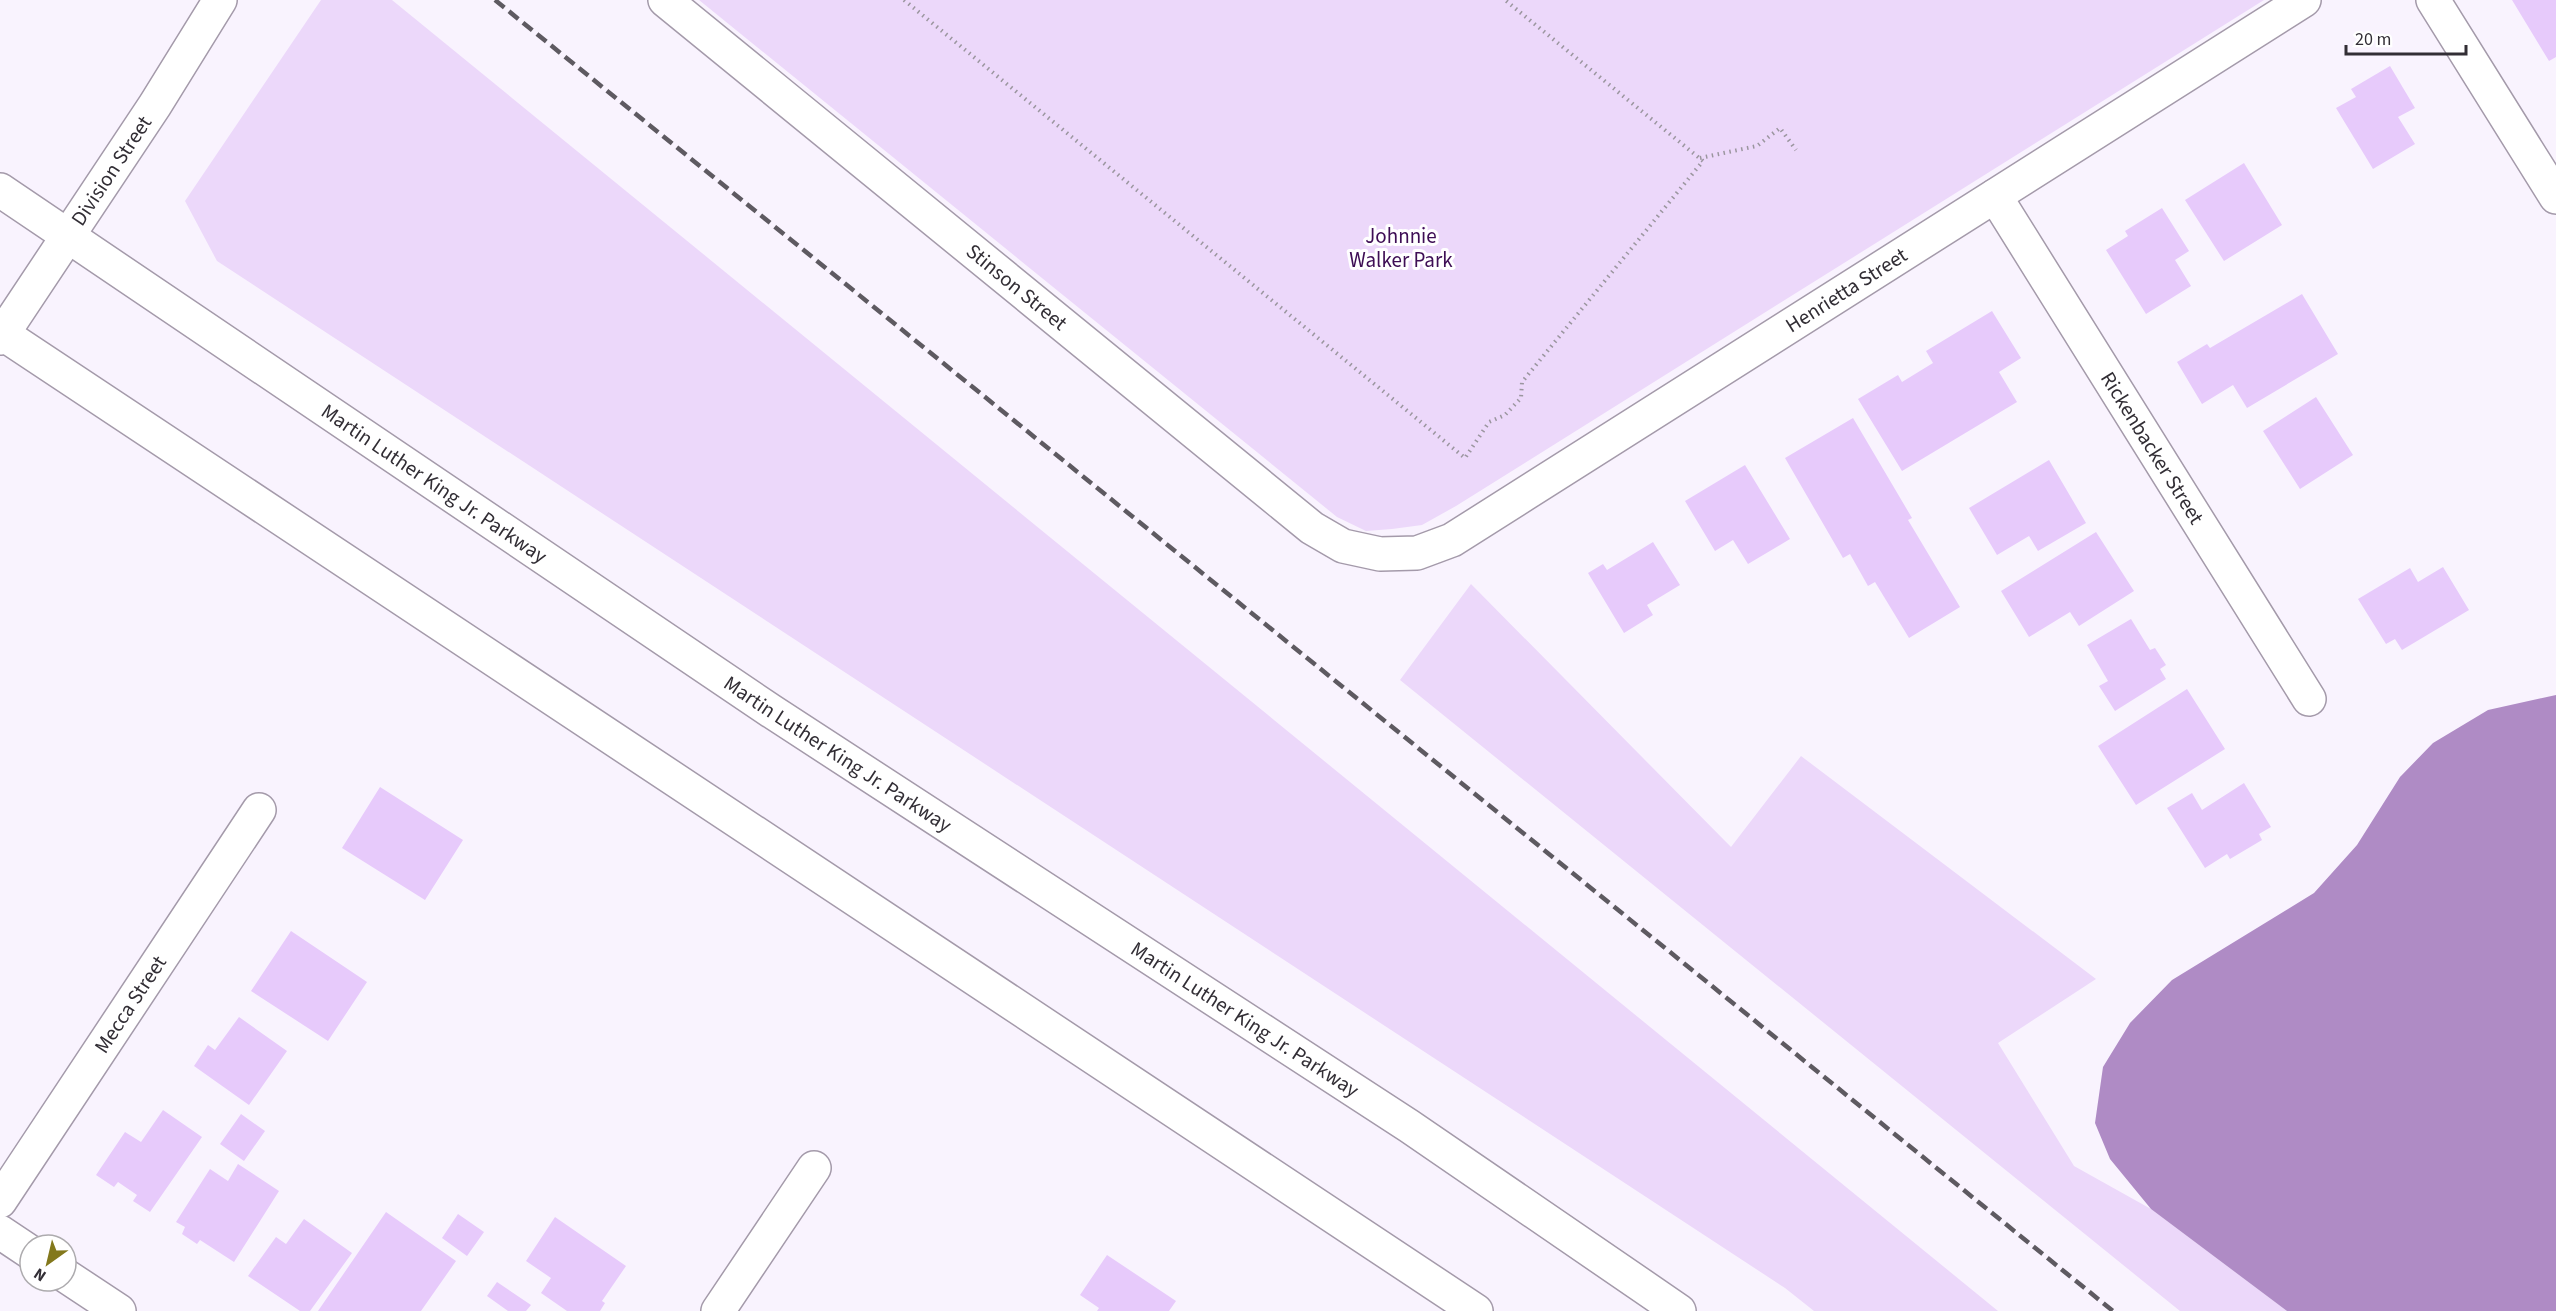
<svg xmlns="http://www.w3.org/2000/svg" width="2556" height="1311" font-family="'Source Sans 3',sans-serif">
	<rect width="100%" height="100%" fill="#f9f3fe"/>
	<!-- green -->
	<path fill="#ecd8fa" d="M321,0H392L1998,1311H1814L1785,1288L217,261L185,201Z
		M699,0H2264L1456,506L1422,525L1392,529L1366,531L1337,517Z
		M1471,584L1731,847L1801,756L2096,979L1998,1043L2074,1166L2151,1209L2287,1311H2180L1400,680Z"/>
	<!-- water -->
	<path fill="#af8bc5" d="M2556,695V1311H2287L2151,1209L2110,1159L2095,1123L2103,1067L2130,1023L2172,980L2314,893L2357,845L2400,777L2433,743L2488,710Z"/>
	<!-- building -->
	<path fill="#e7cafb" d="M2512,0H2556V57L2549,61Z
		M2390,66L2415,108L2398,117L2415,144L2373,169L2336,108L2356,97L2351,89Z
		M2244,163L2282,225L2224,261L2185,200Z
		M2162,208L2189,251L2175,260L2191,286L2146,314L2106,250L2128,236L2125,231Z
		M2302,294L2338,354L2247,408L2233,385L2202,404L2177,362L2207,344L2210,348Z
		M1992,311L2021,358L1999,372L2017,402L1902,471L1858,399L1898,375L1902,382L1933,363L1926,351Z
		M2316,397L2353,455L2300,489L2263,431Z
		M1853,418L1912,518L1908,520L1960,607L1909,638L1875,582L1868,586L1850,554L1843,558L1785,458Z
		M2049,460L2086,523L2038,551L2029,536L1997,555L1969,508Z
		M1745,465L1790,539L1748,564L1733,540L1715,551L1685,501Z
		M2096,532L2134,591L2079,626L2070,612L2029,637L2001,591Z
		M1653,542L1680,585L1647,605L1653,615L1624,633L1588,573L1603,564L1607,570Z
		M2443,567L2469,610L2402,650L2395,639L2386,644L2358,599L2410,568L2418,582Z
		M2131,619L2150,650L2155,648L2166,665L2160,669L2166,679L2115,711L2099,686L2108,681L2087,645Z
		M2187,689L2225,749L2136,805L2098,746Z
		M2244,783L2271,827L2259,834L2262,840L2230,859L2227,854L2205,868L2167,808L2192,793L2202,810Z
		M380,787L463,840L425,900L342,848Z
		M291,931L367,982L328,1041L251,991Z
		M239,1017L287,1051L249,1105L194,1066L208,1045L215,1050Z
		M163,1110L202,1137L150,1212L133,1201L137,1195L118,1182L114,1187L96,1175L125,1132L141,1142Z
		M241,1114L265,1131L244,1161L220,1144Z
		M238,1164L279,1191L234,1262L200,1240L197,1244L182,1234L185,1227L176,1222L210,1169L228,1181Z
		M386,1212L456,1261L421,1311H318Z
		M458,1214L484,1232L467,1256L442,1238Z
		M555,1217L626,1266L602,1301L605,1303L600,1311H567L541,1293L551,1278L526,1261Z
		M304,1219L352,1253L310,1311H300L248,1276L276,1237L286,1244Z
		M1107,1255L1176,1301L1169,1311H1097L1099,1308L1080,1295Z
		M497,1282L531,1305L526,1311H508L487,1296Z"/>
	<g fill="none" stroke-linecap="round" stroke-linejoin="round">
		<defs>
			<g id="minor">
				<path id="s1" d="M665,0L1312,528L1343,546L1380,554L1417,553L1452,540L2304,0"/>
				<path d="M2433,0L2556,197"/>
				<path id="s2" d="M1995,196L2309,699"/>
				<path id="s3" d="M0,338L155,105L220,0"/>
				<path id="s4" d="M0,1201L259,810"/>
				<path d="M0,1232L30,1252"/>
				<path d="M66,1276L119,1311"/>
				<path d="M718,1311L814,1168"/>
			</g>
			<g id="highway">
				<path id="s5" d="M0,190L771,711L1409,1126L1679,1311"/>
				<path d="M0,332L1476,1311"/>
			</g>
		</defs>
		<!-- minor casing -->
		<use href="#minor" stroke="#a49aaa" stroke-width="36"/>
		<!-- highway casing -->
		<use href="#highway" stroke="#a49aaa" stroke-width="36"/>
		<!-- path -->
		<path stroke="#9b969f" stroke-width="4" stroke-dasharray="1.5 4.5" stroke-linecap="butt" d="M904,0L1465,458L1489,422L1505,415L1521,398L1522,382L1703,161L1505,0
			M1700,158L1757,146L1780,128L1796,150"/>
		<!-- minor -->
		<use href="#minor" stroke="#fff" stroke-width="33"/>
		<!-- highway -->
		<use href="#highway" stroke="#fff" stroke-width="33"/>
		<!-- rail -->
		<path stroke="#5e5a61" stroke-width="4.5" stroke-dasharray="12 6" stroke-linecap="butt" d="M495,0L2113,1311"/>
	</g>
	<g text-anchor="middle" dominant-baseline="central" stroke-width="6" stroke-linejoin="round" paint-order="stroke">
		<!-- street labels -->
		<g font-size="21" fill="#322e35" stroke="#fff">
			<text stroke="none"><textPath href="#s3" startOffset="201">Division Street</textPath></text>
			<text stroke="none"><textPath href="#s1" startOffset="454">Stinson Street</textPath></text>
			<text stroke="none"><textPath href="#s1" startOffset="1450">Henrietta Street</textPath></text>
			<text stroke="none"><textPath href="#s2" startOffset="297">Rickenbacker Street</textPath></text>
			<text stroke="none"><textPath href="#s5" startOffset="524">Martin Luther King Jr. Parkway</textPath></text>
			<text stroke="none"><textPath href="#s5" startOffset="1010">Martin Luther King Jr. Parkway</textPath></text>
			<text stroke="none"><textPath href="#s4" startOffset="236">Mecca Street</textPath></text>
			<text stroke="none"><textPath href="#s5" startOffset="1496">Martin Luther King Jr. Parkway</textPath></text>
		</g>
		<!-- park labels -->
		<g font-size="21" fill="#3e0e55" stroke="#fff">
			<text x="1401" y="236">Johnnie<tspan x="1401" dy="24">Walker Park</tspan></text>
		</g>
	</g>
	<!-- north arrow -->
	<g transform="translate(48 1263) rotate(214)"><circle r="28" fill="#ffffff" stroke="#adabae" stroke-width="1.5"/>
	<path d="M0-4.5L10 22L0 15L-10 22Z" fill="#83781c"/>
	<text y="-9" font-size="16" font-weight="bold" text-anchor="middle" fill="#322e35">N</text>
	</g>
	<!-- scale -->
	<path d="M2346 45v9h120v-9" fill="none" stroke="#322e35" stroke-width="3"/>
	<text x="2355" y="45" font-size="18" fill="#322e35" stroke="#ffffff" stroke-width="4.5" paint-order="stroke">20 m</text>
</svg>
